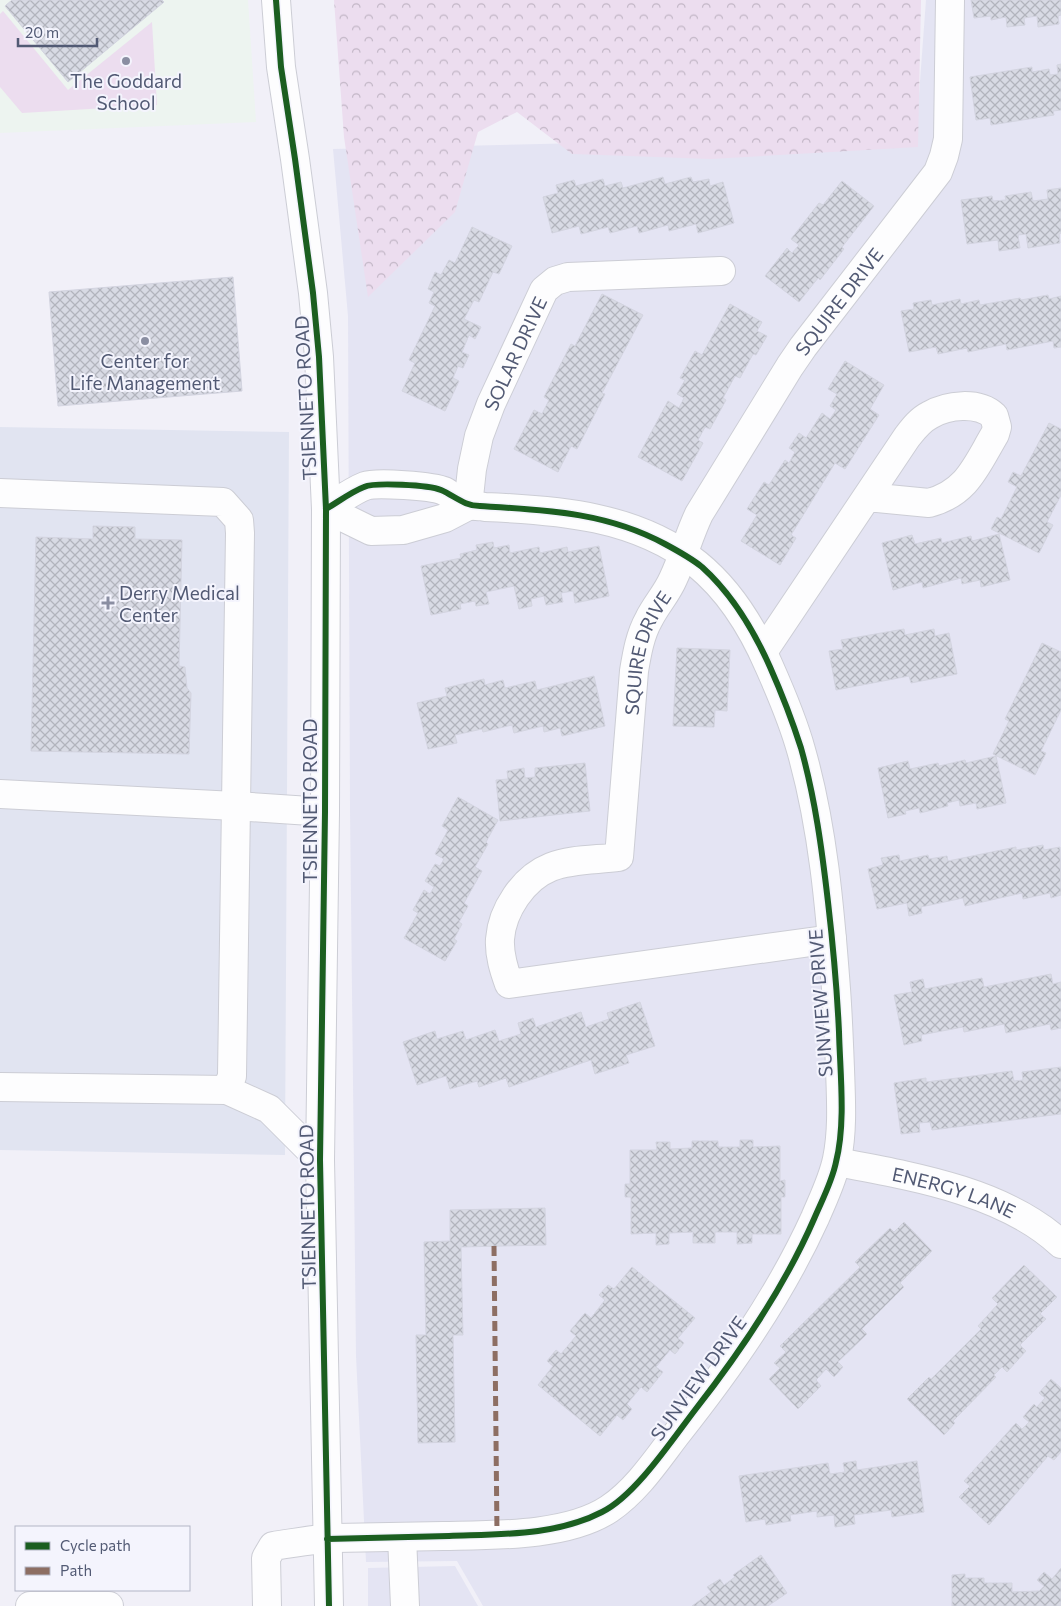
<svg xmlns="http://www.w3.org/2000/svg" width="1061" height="1606" font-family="Commissioner,sans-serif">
	<defs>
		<pattern id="forest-crowns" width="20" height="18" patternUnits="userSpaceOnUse" patternTransform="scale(1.25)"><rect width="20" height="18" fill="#ecddef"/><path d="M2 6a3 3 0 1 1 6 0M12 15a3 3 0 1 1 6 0" fill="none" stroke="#c2b6c6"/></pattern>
		<pattern id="building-cross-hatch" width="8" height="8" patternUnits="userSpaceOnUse" patternTransform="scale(1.25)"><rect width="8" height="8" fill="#d8dae4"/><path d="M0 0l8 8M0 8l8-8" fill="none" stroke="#b2b4bd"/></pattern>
	</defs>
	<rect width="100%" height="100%" fill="#f1f0f8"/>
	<!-- residential -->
	<path fill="#e4e4f3" d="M926,0H1061V1606H483L457,1561L366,1562L356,1356L350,809L348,316L333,149L916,135Z
		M455,1566L478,1606H368V1568Z"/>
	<!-- commercial -->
	<path fill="#e1e4f1" d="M0,427L289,432L285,1155L0,1150Z"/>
	<!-- education -->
	<path fill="#edf4f0" d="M0,0H248L256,122L0,133Z"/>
	<!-- forest -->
	<path fill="url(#forest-crowns)" d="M334,0H921L918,147L711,159L572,154L517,112L478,132L455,212L368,297L344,137Z"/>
	<!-- green -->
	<path fill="#ecddef" d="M3,11L68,90L152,22L157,105L22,113L0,87V14Z"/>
	<!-- building -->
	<path fill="url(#building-cross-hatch)" stroke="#d3d4e0" d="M12,0H162L164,2L68,82L5,6Z
		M971,0H1061V15L1058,16L1059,24L1038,27L1037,16L1024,18L1025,25L1007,27L1006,17L991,20V16L974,18Z
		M1061,64V110L1053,111L1054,115L991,125L990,118L976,120L970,77L1032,67V72L1049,69L1050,75L1058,74L1057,65Z
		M663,177L665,184L691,177L693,182L709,179L710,186L723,182L734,223L698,233L696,224L669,231L668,225L639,233L637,226L610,233L608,227L581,234L579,226L552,233L543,197L558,193L556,185L574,180L576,186L603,179L605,186L621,182L623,188Z
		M842,181L874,206L842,247L844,249L820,280L818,278L799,302L765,276L787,248L792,253L799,245L791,239L819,203L823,205Z
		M1061,188V233L1059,234L1060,243L1028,248L1026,234L1018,235L1020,248L999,251L998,240L967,244L961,200L992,196L993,201L1006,200L1005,196L1031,192L1033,201L1048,199L1047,190Z
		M472,227L512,246L499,274L493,272L479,302L474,300L464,319L481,327L475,339L469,335L462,352L469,355L463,368L458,366L453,378L459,381L445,411L402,391L415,363L409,360L435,306L429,303L434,292L428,289L435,272L441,275L449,260L455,263Z
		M233,277L242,391L58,406L49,292Z
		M602,294L643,315L602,393L605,394L577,449L571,446L558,472L514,449L534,410L542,414L549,400L544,397L571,344L575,346Z
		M1048,295L1049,299L1061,296V347L1054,348L1053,341L1007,350L1006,344L968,352L967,348L938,354L936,347L909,352L901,311L914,309L913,303L931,300L932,305L960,299L961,304L979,300L980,305L1020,298L1021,300Z
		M730,304L762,322L757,331L767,336L756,355L753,354L740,378L735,376L723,398L726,400L710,429L705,427L698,440L703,443L682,481L638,457L668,401L679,408L684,398L677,394L685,380L680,378L695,351L702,355Z
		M845,361L884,385L870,409L879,415L845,469L835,463L791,535L796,538L780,565L741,541L757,515L747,509L764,482L769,485L785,460L789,463L795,452L789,448L799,433L806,438L822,413L830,419L836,410L830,406L837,394L828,389Z
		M1049,423L1061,429V495L1047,522L1053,525L1039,553L991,529L997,517L1001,519L1017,487L1008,482L1013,472L1021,476Z
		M93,526L135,527V539L182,540L179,666L185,667L187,688L191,693L189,754L31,751L36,537L93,539Z
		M999,534L1010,580L981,587L980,580L962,584L961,578L923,588L922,582L893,590L882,543L912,535L915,544L941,538L942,543L971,536L972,541Z
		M493,542L494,548L509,545L510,553L539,547L540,553L567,547L568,552L599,546L609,596L575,603L573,591L561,593L563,602L546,605L544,596L531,599L532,606L519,609L514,586L486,592L489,604L476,606L475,601L460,604L461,609L431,615L421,566L461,558L460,554L477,550L476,545Z
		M904,629L905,635L934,629L935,636L949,633L957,674L911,683L909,676L836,690L829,651L843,649L841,640Z
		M1042,643L1061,652V710L1041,751L1046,753L1035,775L993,754L1009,721L1005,719Z
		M677,648L730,650L727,711L715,710L714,727L673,726Z
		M594,676L605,726L562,736L560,728L544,732L543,726L514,733L512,725L483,732L482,729L455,735L457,743L428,749L417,703L447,696L445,688L484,679L485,685L503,680L505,688L535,681L537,690Z
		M996,756L1006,803L977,809L976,803L960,806L959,800L947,803L948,806L920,813L919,808L905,811L906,814L888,818L878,768L908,761L910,769L938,763L939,766L965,760L966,763Z
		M585,763L590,811L500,821L496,780L508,779L507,771L524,768L525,778L535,777V768Z
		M458,797L498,820L486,842L488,844L475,867L482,871L464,903L468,906L459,922L462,924L454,939L457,941L445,961L404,938L418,913L413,910L424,890L430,894L434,887L425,881L435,864L440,866L444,859L435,854L448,830L442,826Z
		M1043,845L1044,850L1060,847L1061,895L1051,898L1050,893L1023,899L1022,893L965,906L963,898L921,907L922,913L909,916L907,903L877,909L868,869L883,865L881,858L899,855L900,861L928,855L929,859L947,856L948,861L1016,847V850Z
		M1051,974L1053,984L1061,982V1028L1051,1030L1050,1024L1006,1033L1004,1024L964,1032L963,1027L921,1035L922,1041L904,1045L894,995L912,992L910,982L923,979L925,989L982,978L984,987Z
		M640,1002L655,1046L626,1055L629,1063L595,1074L591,1060L509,1087L506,1078L479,1087L477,1081L450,1089L446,1076L417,1085L403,1042L435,1031L437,1039L463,1031L466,1040L495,1030L499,1041L521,1034L518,1023L533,1018L536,1027L581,1012L586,1027L609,1019L607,1013Z
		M1061,1067V1114L932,1130L930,1122L919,1123L920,1132L901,1134L894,1083L926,1078V1082L1012,1071L1014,1081L1023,1080L1022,1072Z
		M740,1140H753V1147L780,1146V1181L785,1180V1197H781V1234H752V1243L737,1244V1232H715V1243H693V1232L669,1233V1244L656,1245V1233L631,1234V1197H625V1184H630V1150H657L656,1142H670V1149L692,1148V1141H718V1147H740Z
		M545,1208L546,1245L461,1247L463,1335H453L455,1442L418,1443L416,1335H426L424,1242L450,1241V1210Z
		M904,1222L932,1251L900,1283L904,1287L862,1329L867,1334L838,1362L843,1367L834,1377L826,1369L816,1380L821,1386L798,1409L769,1379L780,1368L774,1363L786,1352L780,1346L860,1267L855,1262L890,1228L894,1232Z
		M1024,1265L1057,1297L1040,1314L1046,1319L1020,1345L1026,1351L1007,1372L1002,1367L994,1375L996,1377L953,1421L955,1423L944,1435L907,1399L929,1377L931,1379L981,1329L978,1326L998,1304L992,1298Z
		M632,1267L695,1318L678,1338L684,1343L675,1354L670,1350L656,1367L663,1372L647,1392L641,1387L627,1404L632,1409L623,1420L617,1415L600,1436L538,1385L553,1366L547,1361L556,1350L561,1354L576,1336L570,1331L585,1313L591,1318L605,1300L599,1295L608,1285L614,1289Z
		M1051,1379L1061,1388V1452L1054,1460L1048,1456L989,1525L959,1497L970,1486L964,1481L1016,1423L1022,1429L1029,1422L1023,1417L1034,1404L1037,1407L1045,1398L1039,1393Z
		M856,1461L857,1470L917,1461L924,1512L892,1517L891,1510L854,1515L855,1524L835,1527L834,1515L817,1517V1511L790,1515L791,1521L766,1525L765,1519L746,1522L739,1476L828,1463L830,1474L845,1472L843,1463Z
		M761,1555L787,1593L768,1606H692L711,1592L707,1587L720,1579L724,1585L735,1577L733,1575Z
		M1061,1568V1606H952V1575L965,1574V1578H984V1583H1012V1592L1039,1591L1044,1586L1037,1580L1044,1572L1052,1579Z"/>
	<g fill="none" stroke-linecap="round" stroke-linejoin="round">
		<defs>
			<g id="minor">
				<path d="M276,0L281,67L295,159L313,293L319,357L326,509L325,812L320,1160L329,1606"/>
				<path d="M0,493L223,502L239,520L240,533L232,1076L227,1090L0,1087"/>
				<path id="s1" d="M468,506L472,469L479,436L491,404L544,290L555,281L568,277L721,271"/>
				<path d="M326,509L371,531L403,530L445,518L468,506"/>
				<path d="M763,652L907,437C914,428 920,420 930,415C947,405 978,401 994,416L997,427L995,434C976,466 967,493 929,503L867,497"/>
				<path d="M0,794L235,806L325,812"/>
				<path id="s2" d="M832,939L509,984C504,970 499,955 500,939C502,911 523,878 551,867C571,859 597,860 619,857L634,671C637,653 640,635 649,619C656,605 667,593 673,579C683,558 689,535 699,514L790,366L803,347L938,172L944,156L948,139L950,0"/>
				<path d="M227,1090L269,1109L320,1160"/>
				<path id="s3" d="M837,1162C911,1176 1004,1191 1061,1244"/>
				<path d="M402,1537L405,1606"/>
				<path d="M30,1606H109"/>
				<path d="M267,1606L266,1558L273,1546C294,1543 314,1539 335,1538C371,1537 407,1537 443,1536C492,1535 567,1537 609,1509C636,1491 656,1461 675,1436C729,1368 779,1297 815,1218C823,1199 833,1179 837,1159C843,1130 841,1099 840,1069C839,1043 838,1016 836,989C830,909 823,827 801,750C793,721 781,693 769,666C753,629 729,590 697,564C637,516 559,510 485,507C483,506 469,506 467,505C459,503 452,495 444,491C433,486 376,482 365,486C352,491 337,502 326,509"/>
			</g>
		</defs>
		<!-- minor casing -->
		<use href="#minor" stroke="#cccdd5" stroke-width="30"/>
		<!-- minor -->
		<use href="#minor" stroke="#fdfdfe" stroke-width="28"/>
		<!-- quiet -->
		<path stroke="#8d6e63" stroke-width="5" stroke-dasharray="10 5" stroke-linecap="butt" d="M494,1246L497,1534"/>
		<defs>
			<path id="cycleway" d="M276,0L281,67L295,159L313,293L319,357L326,509L325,812L320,1160L329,1606
				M326,509C338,502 351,492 364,487C375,482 429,485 441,490C455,496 464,506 480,506C545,510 606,512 665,544C678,551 691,558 702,567C732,594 754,631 770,667C782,694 792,720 801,748C815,798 822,850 828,902C833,945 837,989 839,1032C840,1072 846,1123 836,1162C832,1182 822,1200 814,1219C784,1288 742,1350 695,1410C672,1440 635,1496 602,1512C556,1536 500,1534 449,1536C409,1537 368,1538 327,1539"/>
		</defs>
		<!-- cycleway casing -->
		<use href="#cycleway" stroke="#f4f4fd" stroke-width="9"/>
		<!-- cycleway -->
		<use href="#cycleway" stroke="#1b5e20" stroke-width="6"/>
	</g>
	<!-- markers -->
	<g fill="#8a8ea2" stroke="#f4f4fd" stroke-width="2">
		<circle cx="126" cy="61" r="5"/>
		<circle cx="145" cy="341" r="5"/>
		<path d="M105.5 595.5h5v5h5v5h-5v5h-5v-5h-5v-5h5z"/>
	</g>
	<g text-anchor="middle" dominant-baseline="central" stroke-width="4" stroke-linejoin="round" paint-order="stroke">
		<!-- poi labels -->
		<g font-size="19" fill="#525a74" stroke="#f4f4fd">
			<text x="126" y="80">The Goddard<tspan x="126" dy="22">School</tspan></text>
			<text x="145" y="360">Center for<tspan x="145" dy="22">Life Management</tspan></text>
			<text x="119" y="592" text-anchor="start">Derry Medical<tspan x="119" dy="22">Center</tspan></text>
		</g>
		<!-- street labels -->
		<g font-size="19" fill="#525a74" stroke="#f4f4fd">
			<text stroke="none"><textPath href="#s2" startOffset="1146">SQUIRE DRIVE</textPath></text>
			<text stroke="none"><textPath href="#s1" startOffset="161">SOLAR DRIVE</textPath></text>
			<text transform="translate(305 398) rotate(-93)">TSIENNETO ROAD</text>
			<text stroke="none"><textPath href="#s2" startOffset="741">SQUIRE DRIVE</textPath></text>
			<text transform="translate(309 801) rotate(-90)">TSIENNETO ROAD</text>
			<text transform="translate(820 1003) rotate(-94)">SUNVIEW DRIVE</text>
			<text stroke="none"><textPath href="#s3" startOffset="121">ENERGY LANE</textPath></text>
			<text transform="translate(307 1207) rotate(-91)">TSIENNETO ROAD</text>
			<text transform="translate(698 1378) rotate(-54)">SUNVIEW DRIVE</text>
		</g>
	</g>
	<!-- legend -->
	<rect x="15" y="1526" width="175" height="65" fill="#f4f4fd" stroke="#b3b6c6"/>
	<rect x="25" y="1542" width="25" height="8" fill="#1b5e20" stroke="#b3b6c6"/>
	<text x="60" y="1551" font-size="15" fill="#525a74">Cycle path</text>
	<rect x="25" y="1567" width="25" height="8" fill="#8d6e63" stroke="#b3b6c6"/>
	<text x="60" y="1576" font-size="15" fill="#525a74">Path</text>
	<!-- scale -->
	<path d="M18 38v8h79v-8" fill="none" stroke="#525a74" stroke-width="2.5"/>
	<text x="25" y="38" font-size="15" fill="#525a74" stroke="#f4f4fd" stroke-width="4" paint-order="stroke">20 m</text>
</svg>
